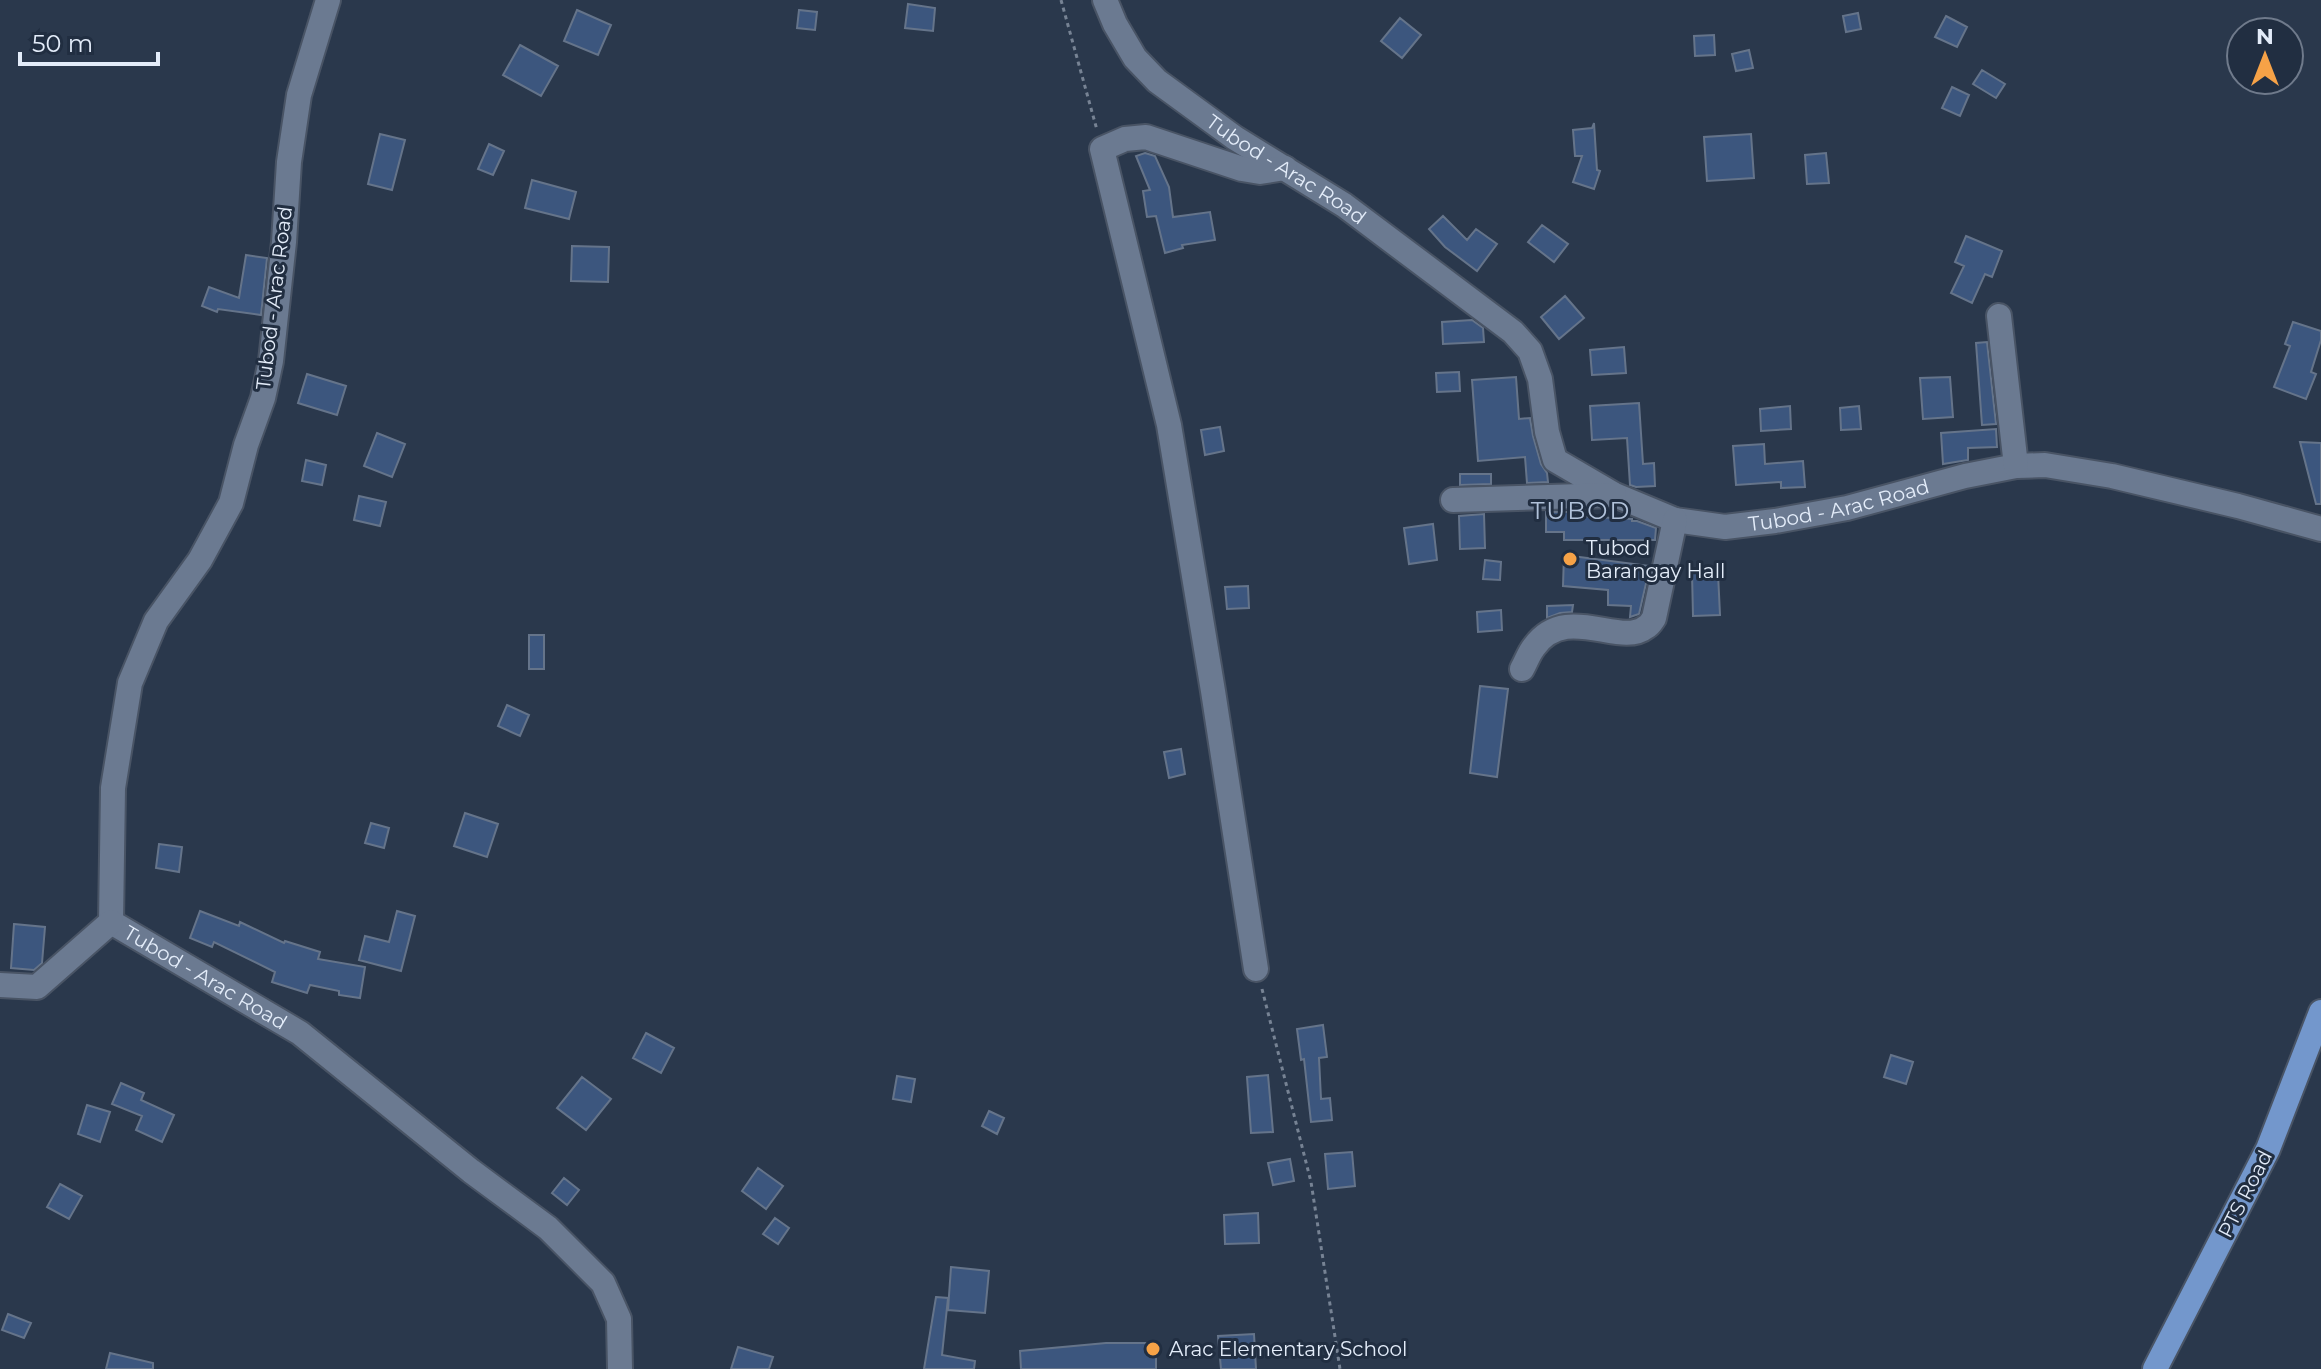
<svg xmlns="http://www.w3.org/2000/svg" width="2321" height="1369" font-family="Montserrat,sans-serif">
	<rect width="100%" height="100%" fill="#2a384c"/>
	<!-- building -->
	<path fill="#3c567e" stroke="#65748a" stroke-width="2" d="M908,4L935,8L933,31L905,28Z
		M577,10L611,25L598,55L564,41Z
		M799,10L817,12L815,30L797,28Z
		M1858,13L1861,29L1846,32L1843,16Z
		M1946,16L1967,27L1957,47L1935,37Z
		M1400,18L1421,35L1402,58L1381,41Z
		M1714,35L1715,55L1695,56L1694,36Z
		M520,45L558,66L541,96L503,75Z
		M1749,50L1753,68L1736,71L1732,54Z
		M1982,70L2005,84L1996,98L1973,84Z
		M1952,87L1969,95L1960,116L1942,108Z
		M1594,123L1597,170L1600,171L1594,189L1573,182L1582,156H1575L1573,130L1592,128Z
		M380,134L405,140L392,190L368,184Z
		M1751,134L1754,178L1707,181L1704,137Z
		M489,144L504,151L493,175L478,169Z
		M1145,153L1155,156L1169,187L1173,217L1210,212L1215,240L1182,245L1183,248L1165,253L1156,216L1147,217L1143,191L1150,190L1136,156Z
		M1826,153L1829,183L1807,184L1805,155Z
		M532,180L576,192L569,219L525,208Z
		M1443,216L1467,240L1476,229L1497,244L1477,271L1445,247L1429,229Z
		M1542,225L1568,244L1554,262L1528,242Z
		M1966,236L2002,251L1992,277L1985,274L1972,303L1951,293L1964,266L1955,262Z
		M572,246L609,247L608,282L571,281Z
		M246,255L267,258L261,315L218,309L217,312L202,306L209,287L239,298Z
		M1565,296L1584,318L1559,339L1541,317Z
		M1472,320L1483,328L1484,342L1443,344L1442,322Z
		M2293,322L2321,331V340L2311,372L2316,374L2306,399L2274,387L2290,346L2285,344Z
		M1987,342L1996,424L1982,425L1976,343Z
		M1624,347L1626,373L1592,375L1590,350Z
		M1459,372L1460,391L1437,392L1436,373Z
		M307,374L346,386L337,415L298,403Z
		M1516,377L1519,419L1530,418L1533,436L1541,464L1547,473L1548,482L1527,483L1525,457L1478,461L1472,380Z
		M1950,377L1953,417L1923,419L1920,378Z
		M1639,403L1643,464L1654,463L1655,486L1636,487L1630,485L1627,438L1592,440L1590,406Z
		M1790,406L1791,429L1761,431L1760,409Z
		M1859,406L1861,429L1841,430L1840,408Z
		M1220,427L1224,451L1205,455L1201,430Z
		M1996,429L1997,447L1968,448V460L1943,464L1941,433Z
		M377,433L405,444L392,477L364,466Z
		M2300,442L2321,443V504H2316Z
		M1764,444L1765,464L1803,461L1805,487L1781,488V482L1736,485L1733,446Z
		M306,460L326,465L322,485L302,481Z
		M1460,474H1491V484L1460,485Z
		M359,496L386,502L380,526L354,520Z
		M1546,512H1575V516L1632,519V521H1637L1656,528L1655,540H1564V532H1546Z
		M1484,514L1485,548L1460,549L1459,516Z
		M1433,524L1437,560L1409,564L1404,528Z
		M1564,555L1650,566L1639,614L1630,617L1631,606L1608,605V590L1563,586Z
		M1485,560L1501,562L1500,580L1483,579Z
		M1692,573H1718L1720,615L1693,616Z
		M1248,586L1249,608L1227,609L1225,587Z
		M1573,605L1572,612L1560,613L1547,618V606Z
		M1501,610L1502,630L1478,632L1477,612Z
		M529,635H544V669H529Z
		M1480,686L1508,689L1497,777L1470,773Z
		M507,705L529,715L520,736L498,726Z
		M1181,749L1185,774L1169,778L1164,752Z
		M465,813L498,824L487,857L454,846Z
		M371,823L389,828L384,848L365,843Z
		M159,844L182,847L179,872L156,868Z
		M200,911L239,926L240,922L284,943L285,941L320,952L318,959L365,967L360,998L339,995V991L310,985L307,993L272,982L275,972L214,942L212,947L190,938Z
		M397,911L415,916L401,971L359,960L365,936L389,942Z
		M14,924L45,927L42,963L34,970L11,968Z
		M1323,1025L1327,1057L1319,1058L1321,1099L1330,1098L1332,1120L1311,1122L1304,1059L1301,1060L1297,1029Z
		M646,1033L674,1048L661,1073L633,1058Z
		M1891,1055L1913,1062L1906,1084L1884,1077Z
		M1268,1075L1273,1132L1251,1133L1247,1077Z
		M897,1076L915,1079L911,1102L893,1099Z
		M582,1077L611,1099L586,1130L557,1108Z
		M121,1083L144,1093L141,1100L174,1115L162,1142L136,1130L142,1116L112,1104Z
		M87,1105L110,1112L100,1142L78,1134Z
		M989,1111L1004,1118L997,1134L982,1126Z
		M1352,1152L1355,1186L1328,1189L1325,1154Z
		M1290,1159L1294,1181L1273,1185L1268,1163Z
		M758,1168L783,1186L766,1209L742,1191Z
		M564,1178L579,1190L567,1205L552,1193Z
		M60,1184L82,1196L69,1219L47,1207Z
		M1258,1213L1259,1243L1225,1244L1224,1215Z
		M775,1218L789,1228L778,1244L763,1234Z
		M951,1267L989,1271L985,1313L948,1310Z
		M936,1297L948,1298L942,1355L975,1361L974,1369H924Z
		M8,1314L31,1323L24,1338L2,1330Z
		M1254,1334L1256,1369H1221L1218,1336Z
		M1106,1343H1156V1369H1021L1020,1351Z
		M738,1347L773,1357L769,1369H731Z
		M110,1353L153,1363V1369H106Z"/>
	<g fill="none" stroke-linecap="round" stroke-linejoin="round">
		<defs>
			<g id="minor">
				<path id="s1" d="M328,0L299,95L289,162L284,242L271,361L263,398L246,445L231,503L200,560L156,621L130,683L113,788L111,922L300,1033L471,1171L548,1228L603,1283L619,1319L620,1369"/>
				<path id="s2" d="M1105,0L1115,24L1135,58L1157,81L1235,138L1344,205L1513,332L1530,351L1540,379L1547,432L1555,460L1615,495L1675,520L1725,527L1775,521L1847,508L1965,476L2016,466L2045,465L2112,476L2238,506L2321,529"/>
				<path d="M1999,316L2016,466"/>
				<path d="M1453,500L1614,495"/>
				<path d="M1522,669C1526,662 1529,653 1534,647C1566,602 1620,648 1646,627C1650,625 1652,621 1654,618L1675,520"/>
				<path d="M1256,969L1213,691L1169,425L1102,149L1125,139L1146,137L1242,169L1260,172L1285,168"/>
				<path d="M0,985L37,987L111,922"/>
			</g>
			<path id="major" d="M2155,1369L2268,1149L2321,1012"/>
		</defs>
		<!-- minor casing -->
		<use href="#minor" stroke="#495465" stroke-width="28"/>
		<!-- major casing -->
		<use href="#major" stroke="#495465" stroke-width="28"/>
		<!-- path -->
		<path stroke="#778394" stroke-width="3" stroke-dasharray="4 4" stroke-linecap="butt" d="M1061,0L1097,130
			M1262,989L1311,1182L1340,1369"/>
		<!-- minor -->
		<use href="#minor" stroke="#6b7a91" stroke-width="24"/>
		<!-- major -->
		<use href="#major" stroke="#7397cc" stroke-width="24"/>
	</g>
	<!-- markers -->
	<g fill="#f6a247" stroke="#212e41" stroke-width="3">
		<circle cx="1570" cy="559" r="8"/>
		<circle cx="1153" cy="1349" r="8"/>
	</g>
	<g text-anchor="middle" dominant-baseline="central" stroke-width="6" stroke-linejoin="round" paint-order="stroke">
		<!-- street labels -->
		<g font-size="20" fill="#e3ecf9" stroke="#212e41">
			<text stroke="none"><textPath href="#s2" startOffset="254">Tubod - Arac Road</textPath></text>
			<text transform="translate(274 298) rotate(-83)">Tubod - Arac Road</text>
			<text stroke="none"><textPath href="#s2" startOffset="972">Tubod - Arac Road</textPath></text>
			<text stroke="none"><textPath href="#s1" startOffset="1072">Tubod - Arac Road</textPath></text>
			<text transform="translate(2245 1194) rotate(-63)">PTS Road</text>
		</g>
		<!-- poi labels -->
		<g font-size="20" fill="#e3ecf9" stroke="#212e41" text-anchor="start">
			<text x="1586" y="548">Tubod<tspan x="1586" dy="23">Barangay Hall</tspan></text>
			<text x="1169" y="1349">Arac Elementary School</text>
		</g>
		<!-- quarter labels -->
		<g font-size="24" letter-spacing="2" fill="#b1c2da" stroke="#212e41">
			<text x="1581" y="510">TUBOD</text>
		</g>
	</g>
	<!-- north arrow -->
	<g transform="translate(2265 56)"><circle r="38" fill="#212e41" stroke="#6f7a8b" stroke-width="2"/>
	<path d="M0-6L14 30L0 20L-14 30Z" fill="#f6a247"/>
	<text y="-12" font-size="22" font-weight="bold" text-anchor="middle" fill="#e3ecf9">N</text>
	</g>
	<!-- scale -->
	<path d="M20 52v12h138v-12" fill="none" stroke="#e3ecf9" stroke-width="4"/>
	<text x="32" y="52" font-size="24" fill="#e3ecf9" stroke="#212e41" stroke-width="6" paint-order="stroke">50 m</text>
</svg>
